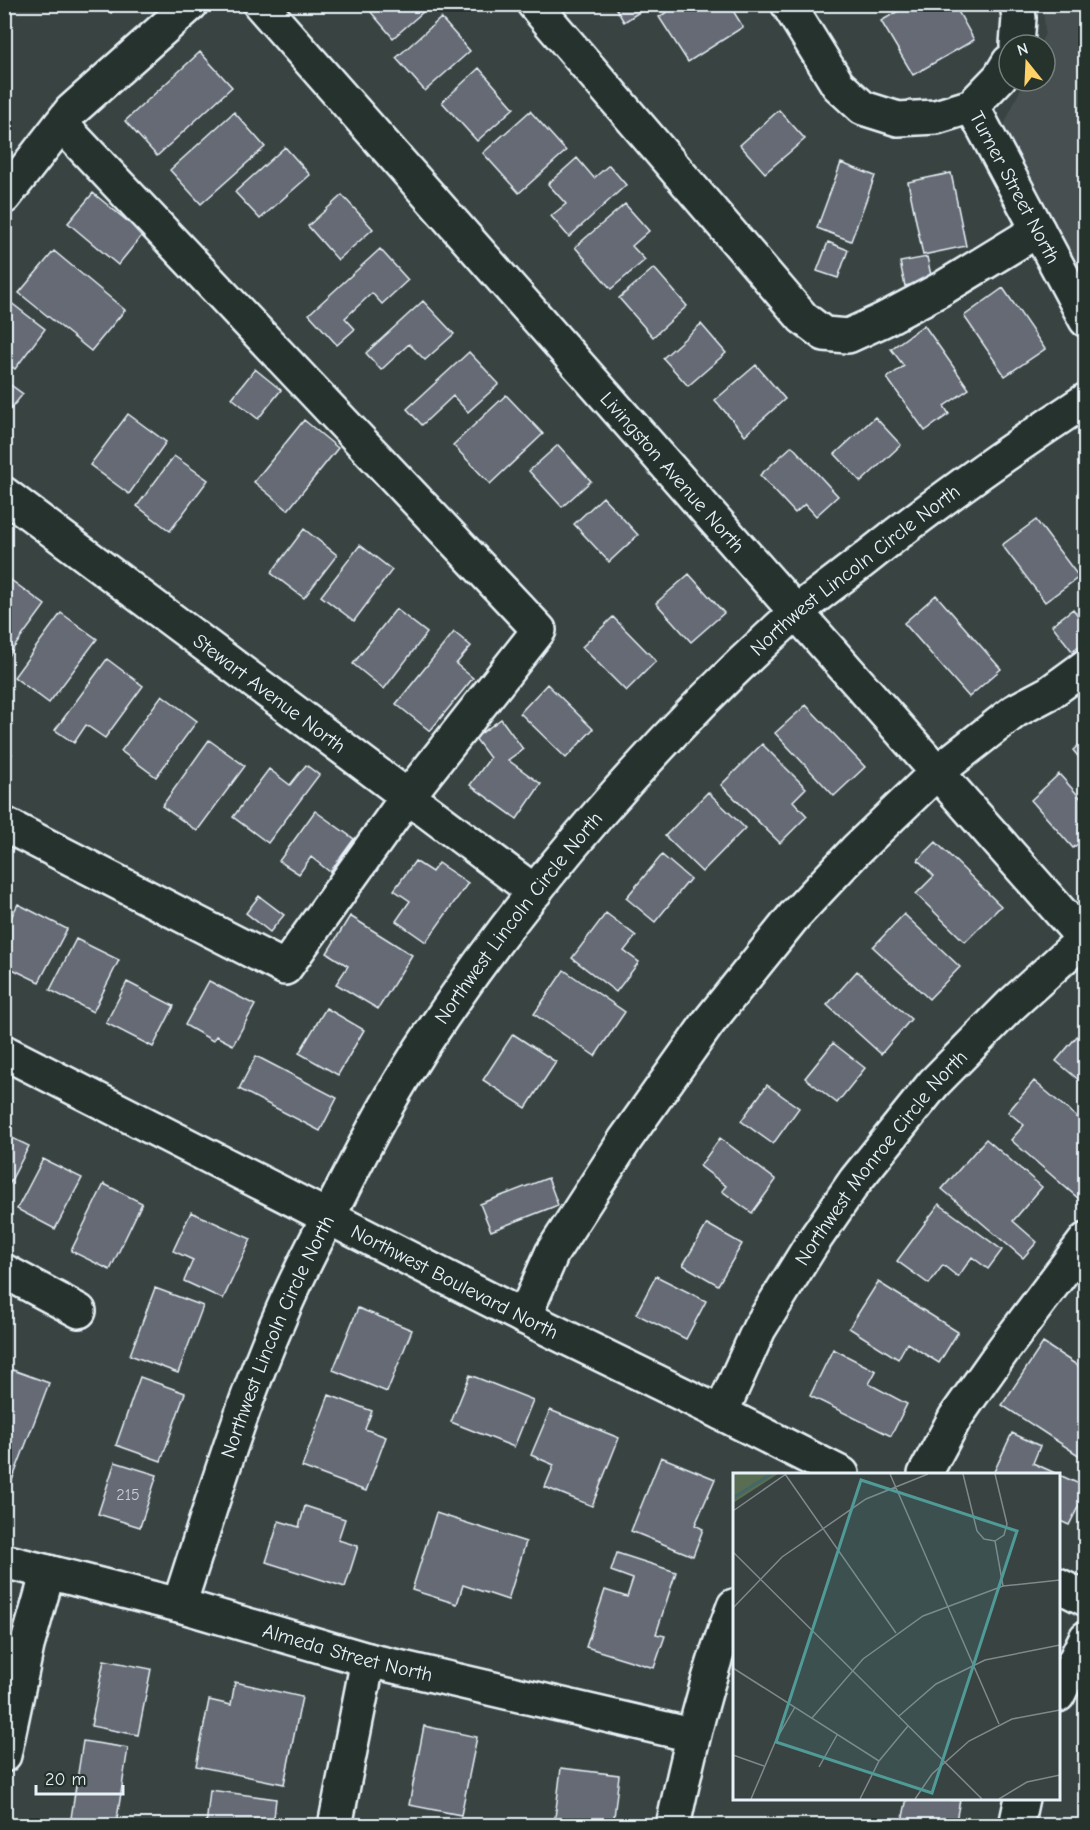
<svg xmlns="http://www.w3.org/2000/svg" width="1090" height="1830" font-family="'Comic Neue',sans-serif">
	<rect width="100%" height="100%" fill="#394442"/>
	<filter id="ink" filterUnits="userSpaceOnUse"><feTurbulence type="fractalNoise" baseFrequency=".0167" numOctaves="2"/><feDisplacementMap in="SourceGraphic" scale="12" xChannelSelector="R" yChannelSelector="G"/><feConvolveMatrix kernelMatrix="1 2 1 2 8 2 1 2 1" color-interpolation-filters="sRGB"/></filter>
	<g filter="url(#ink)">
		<!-- built -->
		<path fill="#464f51" d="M1043,5H1085V288L1004,125L1024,81H1045V45H1040L1045,33Z"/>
		<!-- building -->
		<path fill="#656a74" stroke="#e8f1f8" stroke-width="1.5" d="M103,4H119L111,13Z
			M364,4H416L423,12L393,38Z
			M613,4H652L624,22Z
			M679,4H729L743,27L688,62L659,17Z
			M910,4H954L974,40L913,75L881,21Z
			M441,18L470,51L425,91L396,58Z
			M200,52L232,87L157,156L125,121Z
			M479,68L514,108L477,141L442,102Z
			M779,110L805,139L765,173L740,145Z
			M530,111L566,151L519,193L483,153Z
			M234,112L265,147L201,204L170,170Z
			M285,147L310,175L260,219L235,192Z
			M577,158L594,178L609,165L626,185L569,237L551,216L566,204L548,184Z
			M841,163L875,176L851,241L817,228Z
			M951,173L966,246L923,255L908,182Z
			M93,193L143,234L118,265L68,223Z
			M342,195L373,229L338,260L308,226Z
			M625,204L649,231L632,246L645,260L611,289L575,247Z
			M828,242L848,250L838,278L817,271Z
			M380,249L408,280L382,304L372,293L345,318L355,329L337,345L309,314Z
			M54,251L125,310L91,351L19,293Z
			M927,257L932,280L905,286L900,262Z
			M654,268L687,306L653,337L619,298Z
			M1003,288L1045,349L1005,376L964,316Z
			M423,301L454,334L425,360L409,344L381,370L366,353Z
			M10,302L45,329L15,369L4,361V310Z
			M701,324L726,353L688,386L663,358Z
			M924,325L969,389L944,406L949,414L925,431L887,378L904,366L891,349Z
			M469,352L499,384L468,412L453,396L422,425L407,409Z
			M756,365L785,399L745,435L715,400Z
			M255,369L281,390L258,419L232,398Z
			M4,380L23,394L4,417Z
			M506,395L543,434L490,484L453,445Z
			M128,414L166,442L129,494L90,465Z
			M875,417L901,445L861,482L835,454Z
			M304,420L338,448L288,510L254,482Z
			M558,445L591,481L562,507L529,471Z
			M792,446L838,496L816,516L805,504L795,513L760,475Z
			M174,456L208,480L170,531L137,506Z
			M1086,487V504L1078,492Z
			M603,497L638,535L609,562L574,524Z
			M1036,520L1079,577L1045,602L1002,545Z
			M304,529L337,555L304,598L271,573Z
			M360,545L392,570L354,621L321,596Z
			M689,574L724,613L691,642L656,603Z
			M4,575L45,605L4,661Z
			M936,595L1001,669L969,697L904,623Z
			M396,609L427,633L384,689L353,664Z
			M1073,609L1086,626V641L1072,651L1052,625Z
			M61,613L97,639L49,703L14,677Z
			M613,617L656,661L626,691L582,647Z
			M454,632L471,646L456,664L473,678L430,731L396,704Z
			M107,659L143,686L105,738L86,725L74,743L55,730Z
			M547,684L593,729L566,758L520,713Z
			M162,695L197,721L156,777L121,751Z
			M806,705L865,767L834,796L775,733Z
			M501,719L523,749L508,760L541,784L517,819L470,785L490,758L475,738Z
			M1086,739V766L1073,750Z
			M209,740L245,766L197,831L162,806Z
			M762,744L806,788L793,801L807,816L780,843L721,785Z
			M4,749L12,754L4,765Z
			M306,765L319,775L268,843L233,817L269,769L290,785Z
			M1059,774L1086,804V837L1073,848L1031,800Z
			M708,792L745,828L702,872L665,836Z
			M315,811L354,839L330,872L311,857L299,874L279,861Z
			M936,842L1001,906L965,942L916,894L934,876L918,860Z
			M662,855L690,879L655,922L626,898Z
			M415,861L432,872L438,863L468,883L426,942L396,921L410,901L394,890Z
			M259,896L284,915L270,932L246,913Z
			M18,904L67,929L39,982L4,965V931Z
			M606,913L636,936L624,951L639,962L616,992L572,958Z
			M904,914L960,967L929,999L873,947Z
			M350,916L412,955L378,1009L336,984L348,966L327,953Z
			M76,939L119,960L93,1012L50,990Z
			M564,970L625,1012L595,1056L534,1014Z
			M857,971L911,1019L881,1054L827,1005Z
			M209,981L255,1005L233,1045L216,1036L213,1041L185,1025Z
			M127,982L174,1006L153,1047L106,1023Z
			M326,1008L364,1030L338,1075L299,1053Z
			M1084,1028L1086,1029V1086L1056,1061Z
			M513,1034L556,1062L526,1108L483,1080Z
			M833,1043L865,1068L837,1103L805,1078Z
			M256,1056L337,1098L320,1131L239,1089Z
			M1034,1081L1086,1125V1205L1011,1140L1024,1125L1008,1112Z
			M767,1085L799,1108L773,1144L741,1121Z
			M4,1134L29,1146L4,1194Z
			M720,1138L776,1180L752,1213L722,1191L726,1186L700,1166Z
			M986,1139L1042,1187L1013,1221L1037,1242L1023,1258L942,1189Z
			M43,1159L82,1178L55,1229L17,1209Z
			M548,1178L558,1205L491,1231L480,1204Z
			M104,1184L142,1203L110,1270L71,1251Z
			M939,1204L1002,1250L988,1269L972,1257L958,1277L943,1265L929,1284L897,1261Z
			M191,1212L251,1239L223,1299L184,1281L193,1260L173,1251Z
			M707,1224L742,1244L718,1285L683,1265Z
			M656,1276L706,1301L686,1339L636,1314Z
			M878,1282L958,1332L939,1363L907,1343L898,1359L849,1328Z
			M155,1288L203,1306L178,1373L130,1355Z
			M358,1308L412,1330L387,1392L333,1370Z
			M1086,1333V1346L1080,1341Z
			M1043,1343L1086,1371V1460L1002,1405Z
			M833,1349L876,1371L869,1384L907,1404L891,1436L810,1396Z
			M13,1370L49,1383L8,1491L4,1489V1392Z
			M470,1375L533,1400L514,1447L451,1422Z
			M140,1377L185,1393L161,1461L116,1445Z
			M329,1395L372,1411L365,1429L386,1437L366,1491L302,1467Z
			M550,1410L619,1438L592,1506L545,1487L554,1465L531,1455Z
			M1012,1433L1040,1446L1033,1463L1086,1487V1491L1069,1525L1058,1520V1474H993Z
			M661,1457L715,1479L695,1525L703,1529L693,1556L631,1531Z
			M115,1462L157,1475L140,1527L98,1514Z
			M305,1506L345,1519L338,1540L358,1546L345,1587L266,1562L279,1521L299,1527Z
			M436,1513L526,1542L508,1600L463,1585L457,1604L412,1590Z
			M617,1553L676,1572L656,1634L665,1636L654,1668L586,1647L605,1590L627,1597L633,1579L611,1571Z
			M104,1660L151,1669L138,1735L91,1726Z
			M235,1682L302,1697L284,1784L196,1766L209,1700L231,1705Z
			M424,1726L477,1737L461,1815L409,1805Z
			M83,1741L128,1748L116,1825L71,1818Z
			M561,1768L619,1775L613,1826H554Z
			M210,1790L276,1799L273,1826H206Z
			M907,1798L960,1800L955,1826H901Z"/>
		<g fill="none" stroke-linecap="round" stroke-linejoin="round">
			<defs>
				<g id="minor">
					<path id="s1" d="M260,4L1086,941"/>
					<path d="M534,4L803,318L824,334L848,336L883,320L943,288L1038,230"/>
					<path d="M788,4L838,85L863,108L898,119L936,117L972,106L1000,77L1009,62"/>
					<path d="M1017,45L1019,18L1017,4"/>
					<path id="s2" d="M972,106L1086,320"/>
					<path d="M4,197L71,111L191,4"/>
					<path id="s3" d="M4,494L535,892"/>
					<path d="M4,824L285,968L408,796L539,630L61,124"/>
					<path id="s4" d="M4,1052L524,1317L721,1413L842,1474"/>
					<path d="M4,1271L79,1311"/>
					<path d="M524,1317L552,1253L625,1140L708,1023L794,916L856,850L936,773L1015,711L1049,693L1086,666"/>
					<path id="s5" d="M721,1413L759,1329L811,1245L855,1181L934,1083L1010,1006L1086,937"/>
					<path d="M925,1474L955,1418L1003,1350L1086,1240"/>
					<path id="s6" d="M4,1561L179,1605L368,1660L692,1735"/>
					<path d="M1058,1585L1086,1599"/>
					<path id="s7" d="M179,1605C211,1507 240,1407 282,1312C299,1272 320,1233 340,1194C368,1139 397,1083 432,1032C532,882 658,737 792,616C815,596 841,578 865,559C936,502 1010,450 1086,400"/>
					<path d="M1058,1695L1086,1638"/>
					<path d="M4,1755L27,1646L48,1572"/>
					<path d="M335,1826L368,1660"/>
					<path d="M673,1826C689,1751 706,1677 734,1606"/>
					<path d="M1016,1826L1022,1798"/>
				</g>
			</defs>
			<!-- minor casing -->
			<use href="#minor" stroke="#e8f1f8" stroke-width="38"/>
			<!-- minor -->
			<use href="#minor" stroke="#26332d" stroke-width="33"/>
		</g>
	</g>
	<g text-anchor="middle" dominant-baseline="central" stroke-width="4.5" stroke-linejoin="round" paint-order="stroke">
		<!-- number labels -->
		<g font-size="16" fill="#c7cfd7">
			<text x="128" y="1495">215</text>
		</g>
		<!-- street labels -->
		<g font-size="20" fill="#e8f1f8" stroke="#26332d">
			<text stroke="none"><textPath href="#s2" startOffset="92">Turner Street North</textPath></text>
			<text stroke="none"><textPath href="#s1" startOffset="624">Livingston Avenue North</textPath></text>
			<text stroke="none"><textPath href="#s7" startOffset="1258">Northwest Lincoln Circle North</textPath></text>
			<text stroke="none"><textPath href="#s3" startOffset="332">Stewart Avenue North</textPath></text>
			<text stroke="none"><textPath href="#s7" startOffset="772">Northwest Lincoln Circle North</textPath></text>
			<text stroke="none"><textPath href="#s5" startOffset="303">Northwest Monroe Circle North</textPath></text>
			<text stroke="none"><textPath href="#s4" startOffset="506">Northwest Boulevard North</textPath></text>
			<text stroke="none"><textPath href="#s7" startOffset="286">Northwest Lincoln Circle North</textPath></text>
			<text stroke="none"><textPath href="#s6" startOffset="356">Almeda Street North</textPath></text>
		</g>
	</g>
	<!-- overview -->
	<g transform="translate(733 1473)">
		<rect width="327" height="327" fill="#394442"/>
		<path d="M0,1H45L0,30Z" fill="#586d51"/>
		<path fill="none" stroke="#44686a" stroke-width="3" d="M0,25L38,1"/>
		<path fill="none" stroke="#7f898b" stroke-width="1.5" d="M52,1L163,160M157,1L266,251M230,1L244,58L251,66L262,68M0,38L53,1M262,68L271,62L274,51L262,1M262,68L270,113M0,79L249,326M0,135L49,84L133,26L195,1M0,195L146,288M166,243L203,211L252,187L327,172M79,245L130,186L190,143L270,113L327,107M0,282L31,293M86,294L104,262M18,326L43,267L62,234M127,326L146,288L175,253M182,326L199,301L236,268L279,246L327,237M266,326L294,309L327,302"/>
		<path fill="#509b97" fill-opacity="0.15" stroke="#509b97" stroke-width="3" d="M128,7L284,58L199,320L43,269Z"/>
		<rect width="327" height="327" fill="none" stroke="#e8f1f8" stroke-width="3"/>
	</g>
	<!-- margin -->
	<rect width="1090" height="1830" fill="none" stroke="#26332d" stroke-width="24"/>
	<rect x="12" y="12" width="1066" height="1806" fill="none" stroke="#e8f1f8" stroke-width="2" filter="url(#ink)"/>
	<!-- north arrow -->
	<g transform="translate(1027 63) rotate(342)"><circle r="28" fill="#26332d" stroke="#747f7e" stroke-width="1.5"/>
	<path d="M0-4.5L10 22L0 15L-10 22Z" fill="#ffd166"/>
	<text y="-9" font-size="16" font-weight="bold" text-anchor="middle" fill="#e8f1f8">N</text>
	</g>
	<!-- scale -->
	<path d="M36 1785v9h87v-9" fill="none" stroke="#e8f1f8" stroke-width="3"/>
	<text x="45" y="1785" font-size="18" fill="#e8f1f8" stroke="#26332d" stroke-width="4.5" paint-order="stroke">20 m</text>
</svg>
